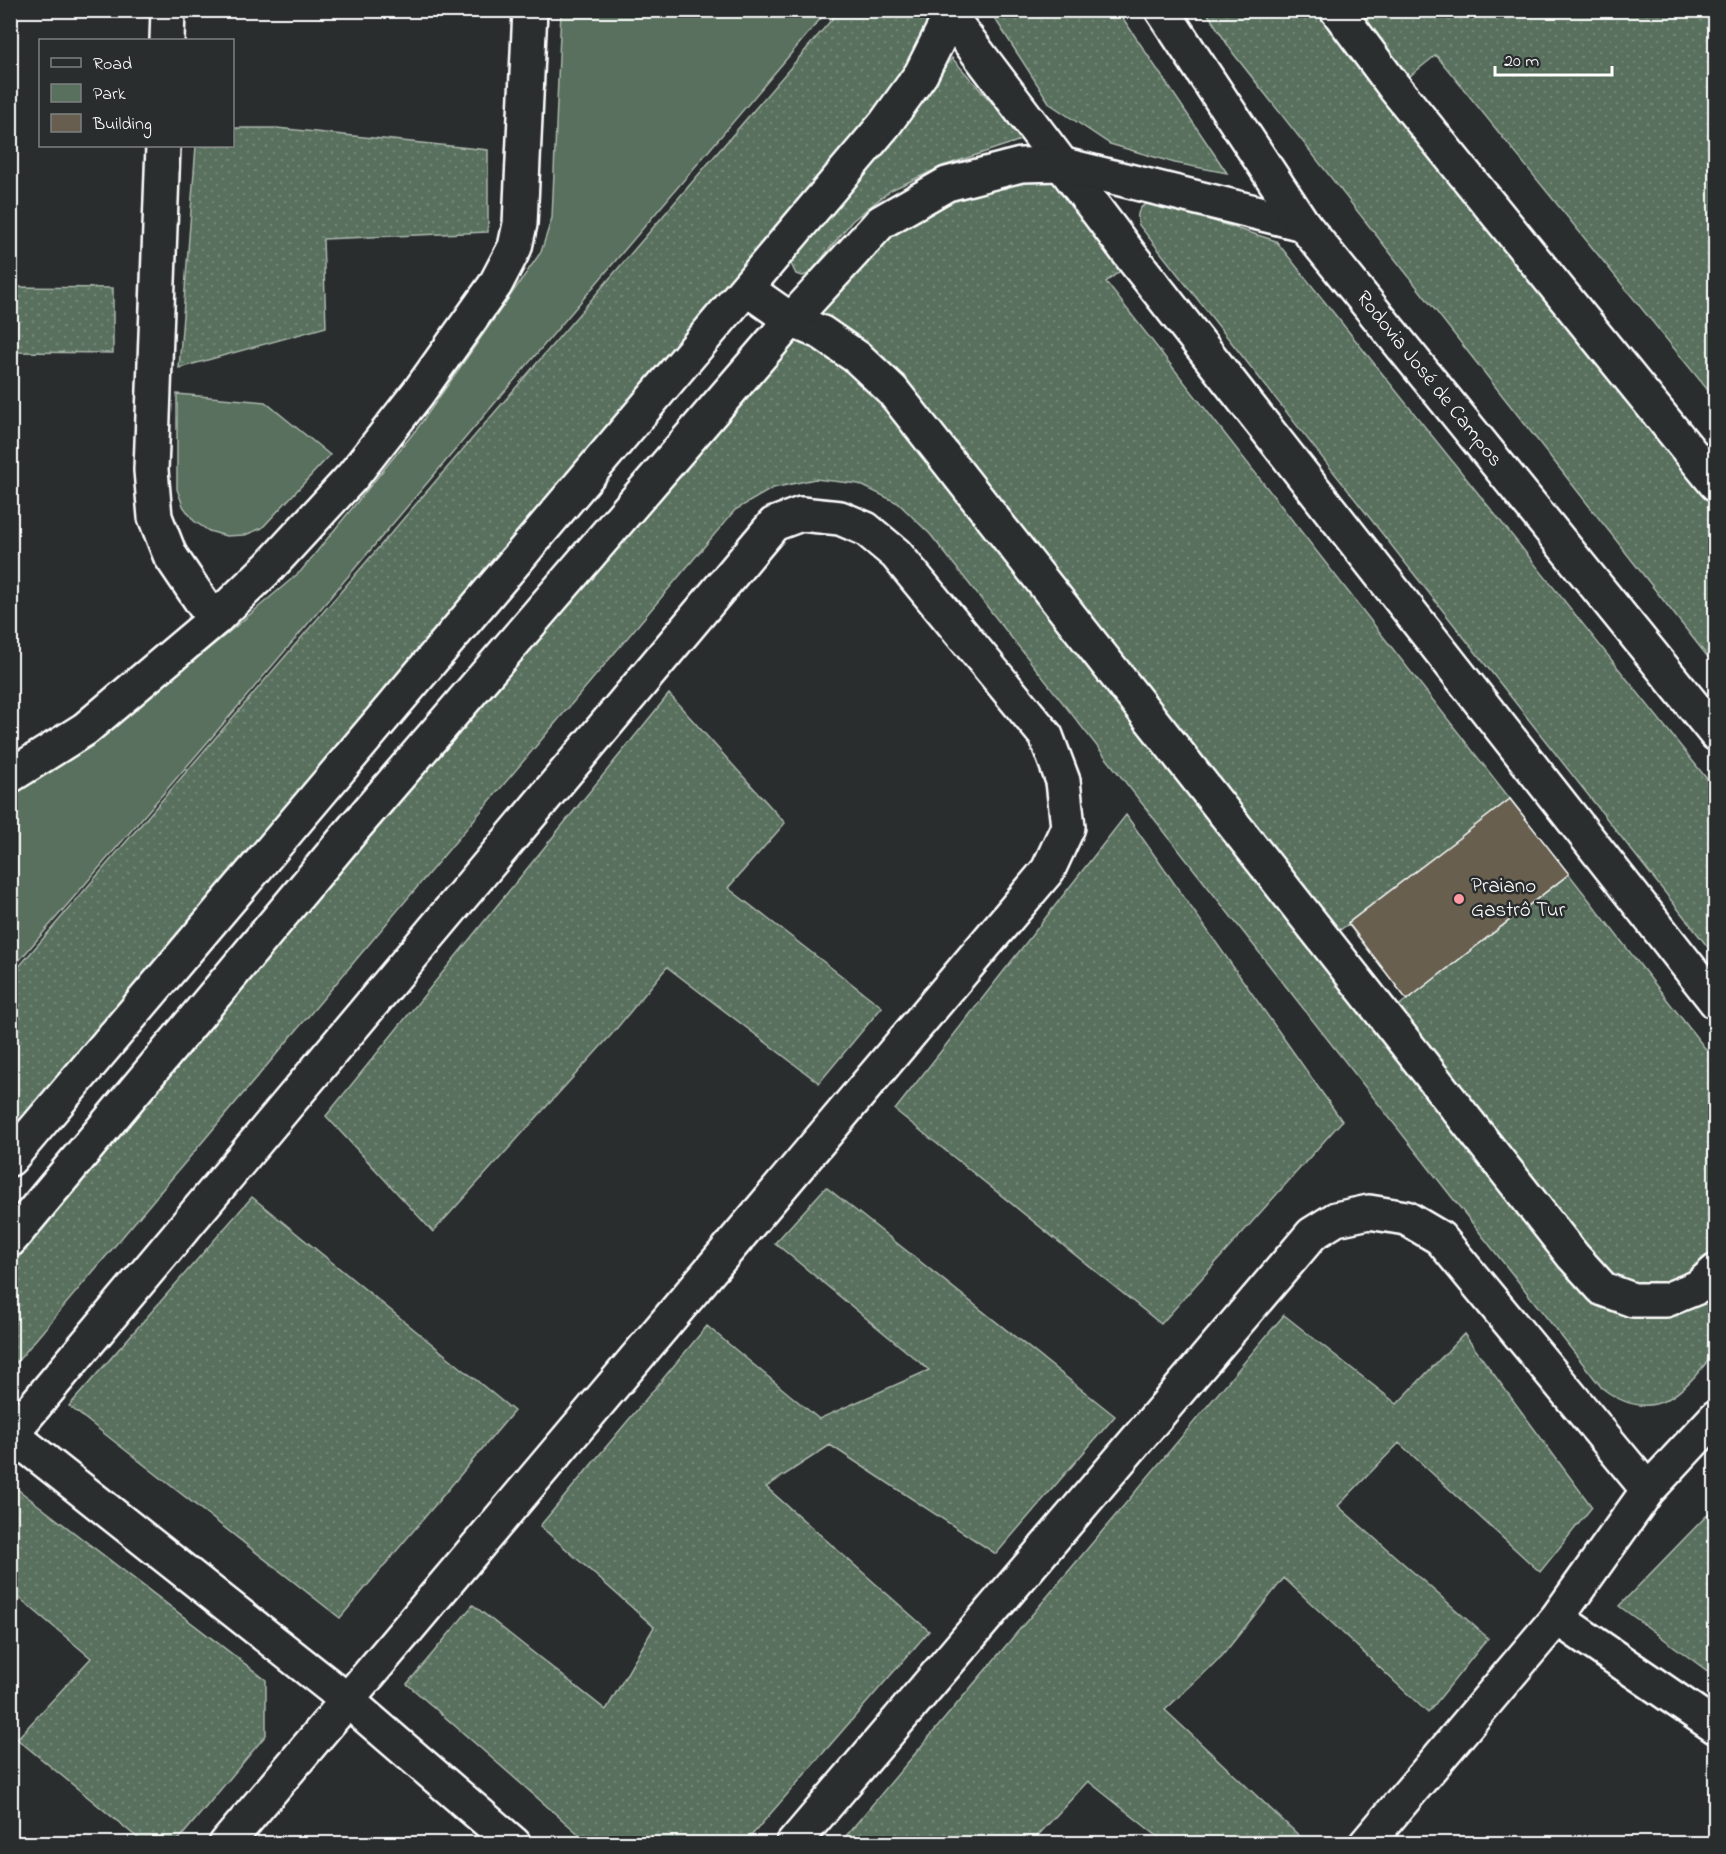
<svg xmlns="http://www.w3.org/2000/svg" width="1726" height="1854" font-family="'Indie Flower',sans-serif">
	<defs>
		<pattern id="grass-dots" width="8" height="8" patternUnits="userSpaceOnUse" patternTransform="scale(1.5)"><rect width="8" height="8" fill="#58705d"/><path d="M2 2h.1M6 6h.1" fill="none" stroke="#718575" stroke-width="1.8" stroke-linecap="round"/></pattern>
	</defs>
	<rect width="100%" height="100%" fill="#2a2d2e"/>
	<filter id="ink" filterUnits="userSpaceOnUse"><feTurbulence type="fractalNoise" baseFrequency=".0167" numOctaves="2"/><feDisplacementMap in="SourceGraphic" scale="12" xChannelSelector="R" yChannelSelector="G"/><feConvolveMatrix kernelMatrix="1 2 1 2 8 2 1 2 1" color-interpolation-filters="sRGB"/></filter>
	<g filter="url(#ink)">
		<!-- grass -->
		<path fill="url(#grass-dots)" stroke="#acb8ae" stroke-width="1.5" fill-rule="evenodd" d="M839,11H948L921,74L11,1159V976Z
			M990,11H1118L1227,173L1175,163L1110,144L1050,104Z
			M1206,11H1320L1715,508V666L1233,53Z
			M1337,11H1715V399L1436,55L1395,88Z
			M952,58L1024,139L943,166L891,190L852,221L810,273L803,276L796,274L791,264L794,257L899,134Z
			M233,128H277L488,150V232L323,239L326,327L179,368L196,146H232Z
			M1060,164L1134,260L1106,282L1715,1061V1352C1683,1392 1654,1428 1602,1388L930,534L898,503L859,484L815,479L773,488L735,510L11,1369V1241L881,222ZM1348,924L1407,999L1385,1017L1326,941Z
			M1151,201L1276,241L1715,789V956L1139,225C1135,212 1140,206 1151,201Z
			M11,287L113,288V353L11,352Z
			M669,694L785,823L728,888L882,1007L819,1083L667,967L612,1034L433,1232L326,1116Z
			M1126,815L1342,1121L1161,1324L895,1110Z
			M826,1187L1115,1416L996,1554L830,1445L766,1487L929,1631L745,1843H589L407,1684L473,1605L606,1710L654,1627L540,1526L707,1326L819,1419L929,1370L775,1243Z
			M252,1197L514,1411L340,1618L69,1406Z
			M1284,1315L1397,1404L1464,1334L1592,1507L1540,1572L1399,1443L1338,1506L1488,1638L1428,1713L1284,1578L1222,1656L1165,1710L1307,1843H1166L1088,1781L1031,1843H840Z
			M12,1485L266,1680V1735L176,1843H144L17,1739L91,1658L11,1591Z
			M1715,1507L1716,1671L1713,1675L1619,1606Z"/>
		<!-- park -->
		<path fill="#58705d" stroke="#acb8ae" stroke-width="1.5" d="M561,11H827L212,737L11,970V795L73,758L228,633L301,571L419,426L541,252L552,218Z
			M177,394L265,402L330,455L262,528L245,535L226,536L209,531L194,521L183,506L177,489Z"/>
		<!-- building -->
		<path fill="#675e4f" stroke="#fff" stroke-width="1.5" d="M1510,799L1569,874L1407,1000L1348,923Z"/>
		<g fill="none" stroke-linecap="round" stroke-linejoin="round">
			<defs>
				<path id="minor" d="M1337,10L1395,88L1716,484
					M950,16L1134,260L1716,1002
					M167,40L168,10
					M163,146L151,470L155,517L170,555L214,620
					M791,320L822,333L858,358L892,390L1573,1256L1603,1289L1633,1300H1666L1698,1287L1716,1271
					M10,776L85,729L214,620L269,567L352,477L418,393L495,285L515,247L520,224L530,10
					M1557,1618L1716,1727
					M226,1844L1048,870L1068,827L1063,781L1046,736L896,554L866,529L840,518L801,514L774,524L11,1434L347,1700L514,1844
					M793,1844L1312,1234L1336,1219L1369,1212L1406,1218L1440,1238L1648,1490
					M1366,1844L1557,1618L1648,1490L1716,1417"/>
				<path id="tertiary" d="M747,289L791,320
					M10,1159L885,124L921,74L950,16L948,10
					M10,1240L354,828L791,320L881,222L947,184L1021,165L1060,164L1303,224"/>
				<g id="secondary">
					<path id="s1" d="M1162,10L1303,224L1716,734"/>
				</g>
			</defs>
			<!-- minor casing -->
			<use href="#minor" stroke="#fff" stroke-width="38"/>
			<!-- tertiary casing -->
			<use href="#tertiary" stroke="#fff" stroke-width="38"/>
			<!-- secondary casing -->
			<use href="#secondary" stroke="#fff" stroke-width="38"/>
			<!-- minor -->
			<use href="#minor" stroke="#2a2d2e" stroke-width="33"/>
			<!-- tertiary -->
			<use href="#tertiary" stroke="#2a2d2e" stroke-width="33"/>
			<!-- secondary -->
			<use href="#secondary" stroke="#2a2d2e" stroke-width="33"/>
		</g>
	</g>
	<!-- markers -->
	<circle fill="#ff9aa2" stroke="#2a2d2e" stroke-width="2" cx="1459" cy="899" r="6"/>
	<g text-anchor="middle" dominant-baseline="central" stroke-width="5" stroke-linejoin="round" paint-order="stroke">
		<!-- street labels -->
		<g font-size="21" fill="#fff" stroke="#2a2d2e">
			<text stroke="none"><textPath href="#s1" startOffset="456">Rodovia José de Campos</textPath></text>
		</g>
		<!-- poi labels -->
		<g font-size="21" fill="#fff" stroke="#2a2d2e" text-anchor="start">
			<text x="1471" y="887">Praiano<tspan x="1471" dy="24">Gastrô Tur</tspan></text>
		</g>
	</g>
	<!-- margin -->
	<rect width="1726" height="1854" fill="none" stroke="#2a2d2e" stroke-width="36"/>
	<rect x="18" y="18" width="1690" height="1818" fill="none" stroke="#fff" stroke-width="2" filter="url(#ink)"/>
	<!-- legend -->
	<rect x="39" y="39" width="195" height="108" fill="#2a2d2e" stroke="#7f8182" stroke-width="1.5"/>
	<rect x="51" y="58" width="30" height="9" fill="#2a2d2e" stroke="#7f8182" stroke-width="1.5"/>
	<text x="93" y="69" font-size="18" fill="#ffffff">Road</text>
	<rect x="51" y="84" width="30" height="18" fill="#58705d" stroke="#7f8182" stroke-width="1.5"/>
	<text x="93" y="99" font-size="18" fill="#ffffff">Park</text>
	<rect x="51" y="114" width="30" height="18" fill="#675e4f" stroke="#7f8182" stroke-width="1.5"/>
	<text x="93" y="129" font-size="18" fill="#ffffff">Building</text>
	<!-- scale -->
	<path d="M1495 66v9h117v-9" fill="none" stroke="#ffffff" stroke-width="3"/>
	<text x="1504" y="66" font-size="18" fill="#ffffff" stroke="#2a2d2e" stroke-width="4.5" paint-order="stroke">20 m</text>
</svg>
